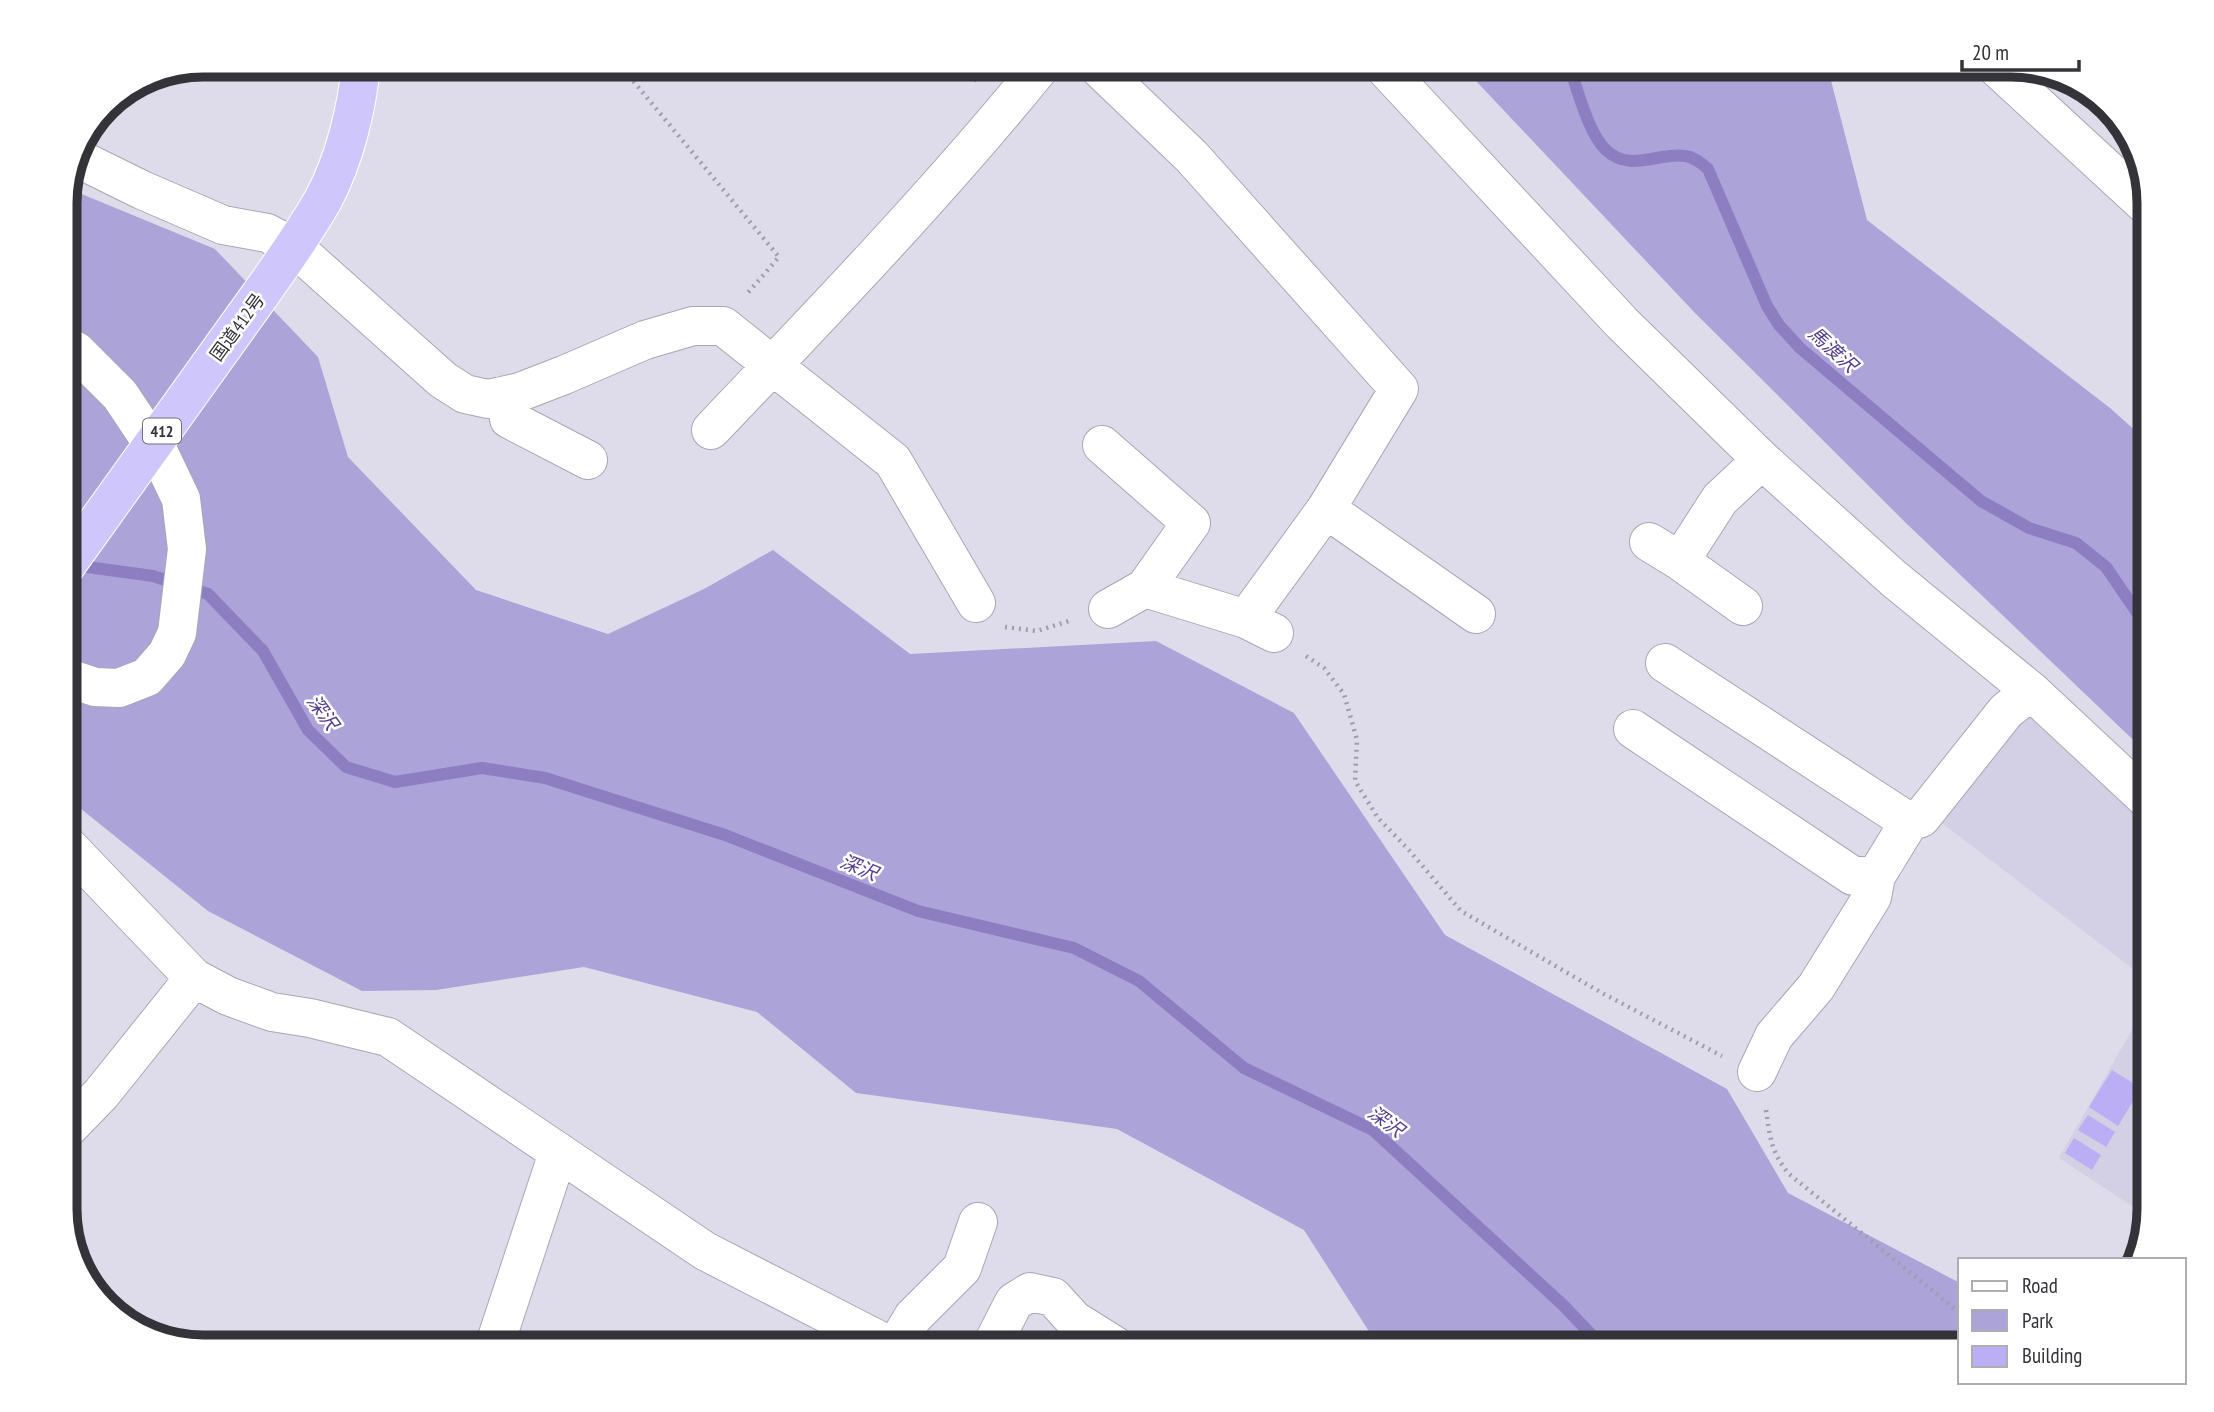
<svg xmlns="http://www.w3.org/2000/svg" width="2214" height="1412" font-family="'PT Sans Narrow','Noto Sans JP',sans-serif">
	<rect width="100%" height="100%" fill="#dedcea"/>
	<!-- built -->
	<path fill="#d3d0e5" d="M2034,714L2149,815V981L1938,820L2015,716Z
		M2149,1000V1210L2147,1216L2059,1158Z"/>
	<!-- green -->
	<path fill="#aca3d8" d="M1461,65H1827L1867,220L2110,408L2149,443V755L1907,524L1695,313Z
		M67,188L215,249L318,357L348,457L476,590L608,634L704,589L773,550L910,654L1156,641L1294,713L1445,935L1727,1089L1788,1193L1960,1283V1347H1379L1304,1230L1117,1129L856,1093L757,1012L584,967L436,990L362,991L208,911L65,796Z"/>
	<g fill="none" stroke-linecap="round" stroke-linejoin="round">
		<!-- stream -->
		<path stroke="#8c7ec1" stroke-width="12" d="M1569,65C1577,88 1588,133 1606,150C1630,173 1658,152 1685,156C1694,157 1701,163 1708,169L1767,306L1779,325L1800,348L1981,501L2029,528L2076,543L2106,567L2149,630
			M72,563L80,566L153,576L208,594L263,651L308,730L346,767L395,782L482,768L545,778L725,835L918,911L1074,948L1139,981L1244,1068L1373,1130L1563,1305L1603,1347"/>
	</g>
	<!-- building -->
	<path fill="#bbaef4" d="M2112,1070L2141,1088L2118,1126L2089,1107Z
		M2088,1115L2115,1132L2106,1147L2078,1130Z
		M2074,1138L2101,1155L2092,1170L2065,1153Z
		M2149,1177V1198L2140,1193Z"/>
	<g fill="none" stroke-linecap="round" stroke-linejoin="round">
		<defs>
			<path id="minor" d="M1096,65L1192,157L1399,389L1326,509L1246,619
				M1382,65L1622,323L1762,460L1893,578L2031,691L2149,801
				M1994,65L2149,208
				M75,157L142,190L223,225L267,233L294,247L443,380L465,394L488,399L520,392L564,375L645,340L693,326H723L893,461L976,603
				M65,346L76,351L120,395L160,455L181,499L187,549L177,633L167,654L147,677L119,688L95,687L65,677
				M506,395L509,419L588,460
				M711,430C824,311 939,192 1042,65
				M1102,445L1191,523L1145,588
				M1326,509L1476,614
				M1649,542L1680,561
				M1743,606L1680,561L1720,499L1762,460
				M1108,609L1145,588L1246,619L1274,633
				M1665,663L1909,822
				M1633,729L1853,876H1876
				M65,843L194,978L228,996L272,1012L310,1018L388,1037L705,1251L892,1347
				M1757,1072L1774,1036L1816,987L1872,897L1876,876L1909,822L1921,818L2006,711L2031,691
				M67,1129L101,1094L194,978
				M494,1347L558,1153
				M895,1347L913,1317L962,1268L978,1222
				M991,1347L1014,1302L1030,1292L1053,1297L1074,1320L1117,1347"/>
			<path id="highway" d="M260,295C282,264 304,233 323,200C344,161 357,109 361,65"/>
		</defs>
		<!-- minor casing -->
		<use href="#minor" stroke="#a9a7b4" stroke-width="40"/>
		<!-- highway casing -->
		<use href="#highway" stroke="#fff" stroke-width="40"/>
		<!-- path -->
		<path stroke="#9e9da8" stroke-width="4.5" stroke-dasharray="2 5" stroke-linecap="butt" d="M620,65L779,257L746,295
			M960,65L978,82
			M1005,627L1037,631L1072,620
			M1306,656L1324,668L1344,694L1357,740L1355,781L1378,818L1408,849L1461,911L1602,993L1722,1056
			M1766,1110C1770,1138 1771,1152 1789,1174L1960,1313"/>
		<!-- minor -->
		<use href="#minor" stroke="#fff" stroke-width="38"/>
		<!-- highway -->
		<use href="#highway" stroke="#cfc6fb" stroke-width="38"/>
		<defs>
			<path id="highway-bridge" d="M65,567L260,295"/>
		</defs>
		<!-- highway-bridge casing -->
		<use href="#highway-bridge" stroke="#fff" stroke-width="40" stroke-linecap="butt"/>
		<!-- highway-bridge -->
		<use href="#highway-bridge" stroke="#cfc6fb" stroke-width="38"/>
	</g>
	<g text-anchor="middle" dominant-baseline="central" stroke-width="5" stroke-linejoin="round" paint-order="stroke">
		<!-- shield labels -->
		<rect fill="#fff" stroke="#717074" stroke-width="2" x="143" y="418.5" width="38" height="25" rx="5"/>
		<g font-size="16" font-weight="bold" fill="#343339">
			<text x="162" y="431">412</text>
		</g>
		<!-- street labels -->
		<g font-size="18" fill="#343339" stroke="#fff">
			<text transform="translate(237 327) rotate(-54)">国道412号</text>
		</g>
		<!-- water labels -->
		<g font-size="19" font-style="italic" fill="#533d8f" stroke="#fff">
			<text transform="translate(1833 349) rotate(42)">馬渡沢</text>
			<text transform="translate(323 712) rotate(54)">深沢</text>
			<text transform="translate(859 867) rotate(22)">深沢</text>
			<text transform="translate(1386 1121) rotate(36)">深沢</text>
		</g>
	</g>
	<!-- crop -->
	<path d="M0 0H2214V1412H0ZM203 77H2011A126 126 0 0 1 2137 203V1209A126 126 0 0 1 2011 1335H203A126 126 0 0 1 77 1209V203A126 126 0 0 1 203 77Z" fill="#fff" fill-rule="evenodd"/>
	<path fill="none" stroke="#343339" stroke-width="9" d="M203 77H2011A126 126 0 0 1 2137 203V1209A126 126 0 0 1 2011 1335H203A126 126 0 0 1 77 1209V203A126 126 0 0 1 203 77Z"/>
	<!-- legend -->
	<rect x="1958" y="1258" width="228" height="126" fill="#ffffff" stroke="#aeadb0" stroke-width="2"/>
	<rect x="1972" y="1281" width="35" height="10" fill="#ffffff" stroke="#aeadb0" stroke-width="2"/>
	<text x="2022" y="1293" font-size="21" fill="#343339">Road</text>
	<rect x="1972" y="1310" width="35" height="21" fill="#aca3d8" stroke="#aeadb0" stroke-width="2"/>
	<text x="2022" y="1328" font-size="21" fill="#343339">Park</text>
	<rect x="1972" y="1346" width="35" height="21" fill="#bbaef4" stroke="#aeadb0" stroke-width="2"/>
	<text x="2022" y="1363" font-size="21" fill="#343339">Building</text>
	<!-- scale -->
	<path d="M1962 60v10h117v-10" fill="none" stroke="#343339" stroke-width="3.5"/>
	<text x="1972" y="60" font-size="21" fill="#343339" stroke="#ffffff" stroke-width="5" paint-order="stroke">20 m</text>
</svg>
